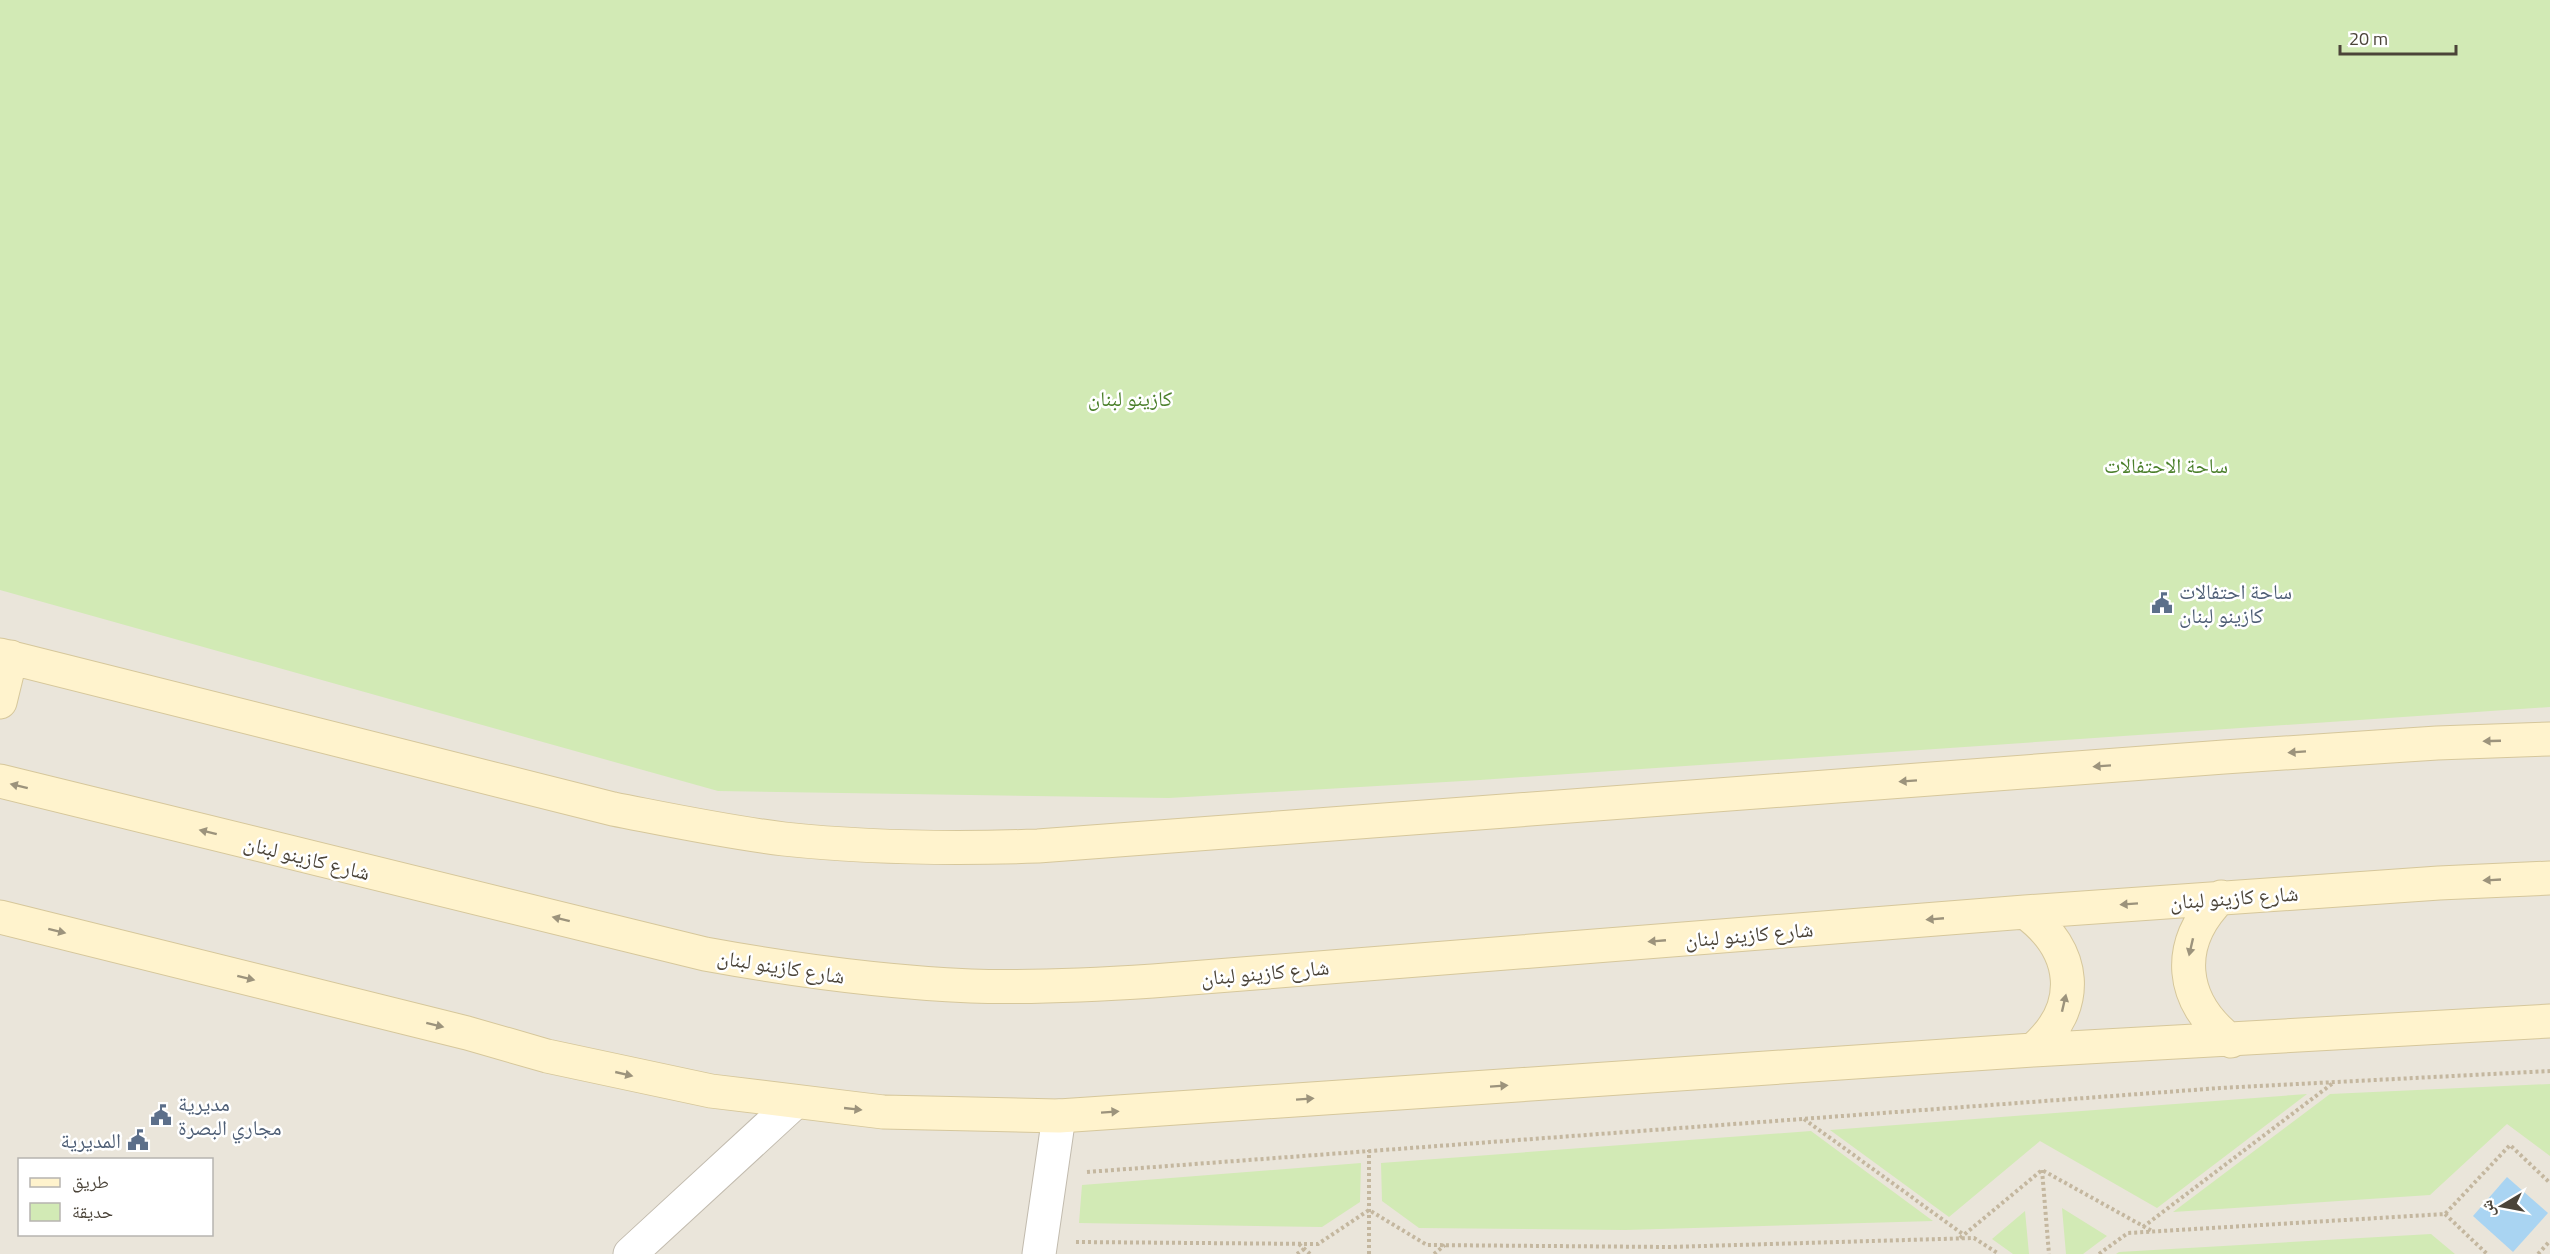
<svg xmlns="http://www.w3.org/2000/svg" width="2550" height="1254" font-family="'Titillium Web','Noto Naskh Arabic',sans-serif">
	<rect width="100%" height="100%" fill="#f6f3ec"/>
	<!-- residential -->
	<path fill="#eae5da" fill-rule="evenodd" d="M0,0H2550V1254H0ZM20,1160H212V1234H20Z"/>
	<!-- green -->
	<path fill="#d2eab5" d="M0,0H2550V707L1480,780L1169,798L718,791L0,590Z
		M2550,1084V1156L2507,1124L2430,1195L2173,1212L2330,1094Z
		M2307,1094L2157,1208L2040,1141L1949,1217L1830,1130Z
		M1811,1131L1933,1221L1625,1230L1419,1228L1382,1201L1381,1163Z
		M1361,1163L1360,1202L1322,1227L1079,1223L1082,1185Z
		M2062,1208L2107,1236L2083,1254H2066Z
		M2025,1211L2029,1254H2013L1992,1239Z
		M2431,1234L2455,1254H2116L2119,1252Z"/>
	<!-- water -->
	<path fill="#a9d4f2" d="M2507,1177L2548,1213L2513,1252L2473,1216Z"/>
	<g fill="none" stroke-linecap="round" stroke-linejoin="round">
		<defs>
			<path id="street" d="M630,1254L794,1103
				M1039,1254L1059,1116"/>
			<path id="secondary" d="M0,655L613,809C670,820 726,832 784,839C869,848 953,849 1038,846L2224,757L2437,743L2550,739
				M0,702L11,657
				M0,781L705,954C793,970 881,982 971,986C1032,988 1092,985 1153,981L2025,912L2439,883L2550,878
				M2221,897C2173,944 2180,1002 2231,1041
				M2025,912C2077,950 2083,1007 2033,1050
				M0,917L467,1033L547,1056L711,1091L883,1112L1059,1116L2033,1050L2550,1021"/>
		</defs>
		<!-- street casing -->
		<use href="#street" stroke="#c2bbae" stroke-width="35"/>
		<!-- secondary casing -->
		<use href="#secondary" stroke="#d6c79b" stroke-width="35"/>
		<!-- path -->
		<path stroke="#c4b79f" stroke-width="4" stroke-dasharray="3 3" stroke-linecap="butt" d="M1804,1119L1964,1235
			M2042,1170L2049,1254
			M1087,1172L2220,1088L2550,1071
			M2445,1214L2487,1254
			M2143,1227L2333,1083
			M1960,1238L2042,1170L2152,1231
			M1076,1242L1318,1244L1369,1210L1427,1245L1669,1247L1974,1238L1999,1254
			M1299,1244L1310,1254
			M1297,1254L1304,1249
			M1369,1254V1150
			M1434,1254L1445,1245
			M2099,1254L2128,1233L2445,1214L2510,1145L2550,1183
			M2538,1254L2550,1241"/>
		<!-- street -->
		<use href="#street" stroke="#fff" stroke-width="33"/>
		<!-- secondary -->
		<use href="#secondary" stroke="#fff3cd" stroke-width="33"/>
	</g>
	<!-- one-way arrows -->
	<defs><path id="oneway-solid" d="M-6-.8H1V-3.2L6.5 0L1 3.2V.8H-6Z" transform="scale(1.5)"/></defs>
	<g fill="#9c937c">
		<use href="#oneway-solid" transform="translate(2492 741) rotate(178)"/>
		<use href="#oneway-solid" transform="translate(2297 752) rotate(176)"/>
		<use href="#oneway-solid" transform="translate(2102 766) rotate(176)"/>
		<use href="#oneway-solid" transform="translate(1908 781) rotate(176)"/>
		<use href="#oneway-solid" transform="translate(19 786) rotate(-166)"/>
		<use href="#oneway-solid" transform="translate(208 832) rotate(-166)"/>
		<use href="#oneway-solid" transform="translate(2492 880) rotate(177)"/>
		<use href="#oneway-solid" transform="translate(2129 904) rotate(176)"/>
		<use href="#oneway-solid" transform="translate(561 919) rotate(-166)"/>
		<use href="#oneway-solid" transform="translate(1935 919) rotate(175)"/>
		<use href="#oneway-solid" transform="translate(57 931) rotate(14)"/>
		<use href="#oneway-solid" transform="translate(1657 941) rotate(175)"/>
		<use href="#oneway-solid" transform="translate(2191 947) rotate(103)"/>
		<use href="#oneway-solid" transform="translate(246 978) rotate(14)"/>
		<use href="#oneway-solid" transform="translate(2064 1003) rotate(-77)"/>
		<use href="#oneway-solid" transform="translate(435 1025) rotate(14)"/>
		<use href="#oneway-solid" transform="translate(624 1074) rotate(13)"/>
		<use href="#oneway-solid" transform="translate(1499 1086) rotate(-4)"/>
		<use href="#oneway-solid" transform="translate(1305 1099) rotate(-4)"/>
		<use href="#oneway-solid" transform="translate(853 1109) rotate(6)"/>
		<use href="#oneway-solid" transform="translate(1110 1112) rotate(-4)"/>
	</g>
	<!-- icons -->
	<defs>
		<symbol id="civic-bare" viewBox="-9 -9 18 18"><path d="M-.6-6.5H3V-4.5H.6V-3L4-1V1h2V6H-6V1h2V-1L-.6-3ZM-1.2 2.5V6h2.4V2.5Z" fill="#5c6f8a" stroke="#fff" stroke-width="2.5" paint-order="stroke"/></symbol>
	</defs>
	<g fill-rule="evenodd">
		<use href="#civic-bare" x="2147" y="588" width="30" height="30"/>
		<use href="#civic-bare" x="146" y="1100" width="30" height="30"/>
		<use href="#civic-bare" x="123" y="1125" width="30" height="30"/>
	</g>
	<g text-anchor="middle" dominant-baseline="central" stroke-width="5" stroke-linejoin="round" paint-order="stroke">
		<!-- park labels -->
		<g font-size="21" fill="#4a7f2a" stroke="#fff">
			<text x="1130" y="398">كازينو لبنان</text>
			<text x="2166" y="465">ساحة الاحتفالات</text>
		</g>
		<!-- service labels -->
		<g font-size="21" fill="#4e5e75" stroke="#fff" text-anchor="start">
			<text x="2179" y="591">ساحة احتفالات<tspan x="2179" dy="24">كازينو لبنان</tspan></text>
			<text x="178" y="1103">مديرية<tspan x="178" dy="24">مجاري البصرة</tspan></text>
			<text x="121" y="1140" text-anchor="end">المديرية</text>
		</g>
		<!-- street labels -->
		<g font-size="21" fill="#4b4439" stroke="#fff">
			<text transform="translate(307 857) rotate(14)">شارع كازينو لبنان</text>
			<text transform="translate(2234 897) rotate(-4)">شارع كازينو لبنان</text>
			<text transform="translate(1749 934) rotate(-5)">شارع كازينو لبنان</text>
			<text transform="translate(781 966) rotate(9)">شارع كازينو لبنان</text>
			<text transform="translate(1265 972) rotate(-5)">شارع كازينو لبنان</text>
		</g>
	</g>
	<!-- legend -->
	<rect x="18" y="1158" width="195" height="78" fill="#ffffff" stroke="#b7b4b0" stroke-width="1.5"/>
	<rect x="30" y="1178" width="30" height="9" fill="#fff3cd" stroke="#b7b4b0" stroke-width="1.5"/>
	<text x="72" y="1188" font-size="18" fill="#4b4439">طريق</text>
	<rect x="30" y="1203" width="30" height="18" fill="#d2eab5" stroke="#b7b4b0" stroke-width="1.5"/>
	<text x="72" y="1218" font-size="18" fill="#4b4439">حديقة</text>
	<!-- north arrow -->
	<g transform="translate(2502 1206) rotate(260)" stroke="#ffffff" stroke-width="4.5" paint-order="stroke">
	<path d="M0-4.5L10 22L0 15L-10 22Z" fill="#4b4439"/>
	<text y="-9" font-size="16" font-weight="bold" text-anchor="middle" fill="#4b4439">ش</text>
	</g>
	<!-- scale -->
	<path d="M2340 45v9h116v-9" fill="none" stroke="#4b4439" stroke-width="3"/>
	<text x="2349" y="45" font-size="18" fill="#4b4439" stroke="#ffffff" stroke-width="4.5" paint-order="stroke">20 m</text>
</svg>
